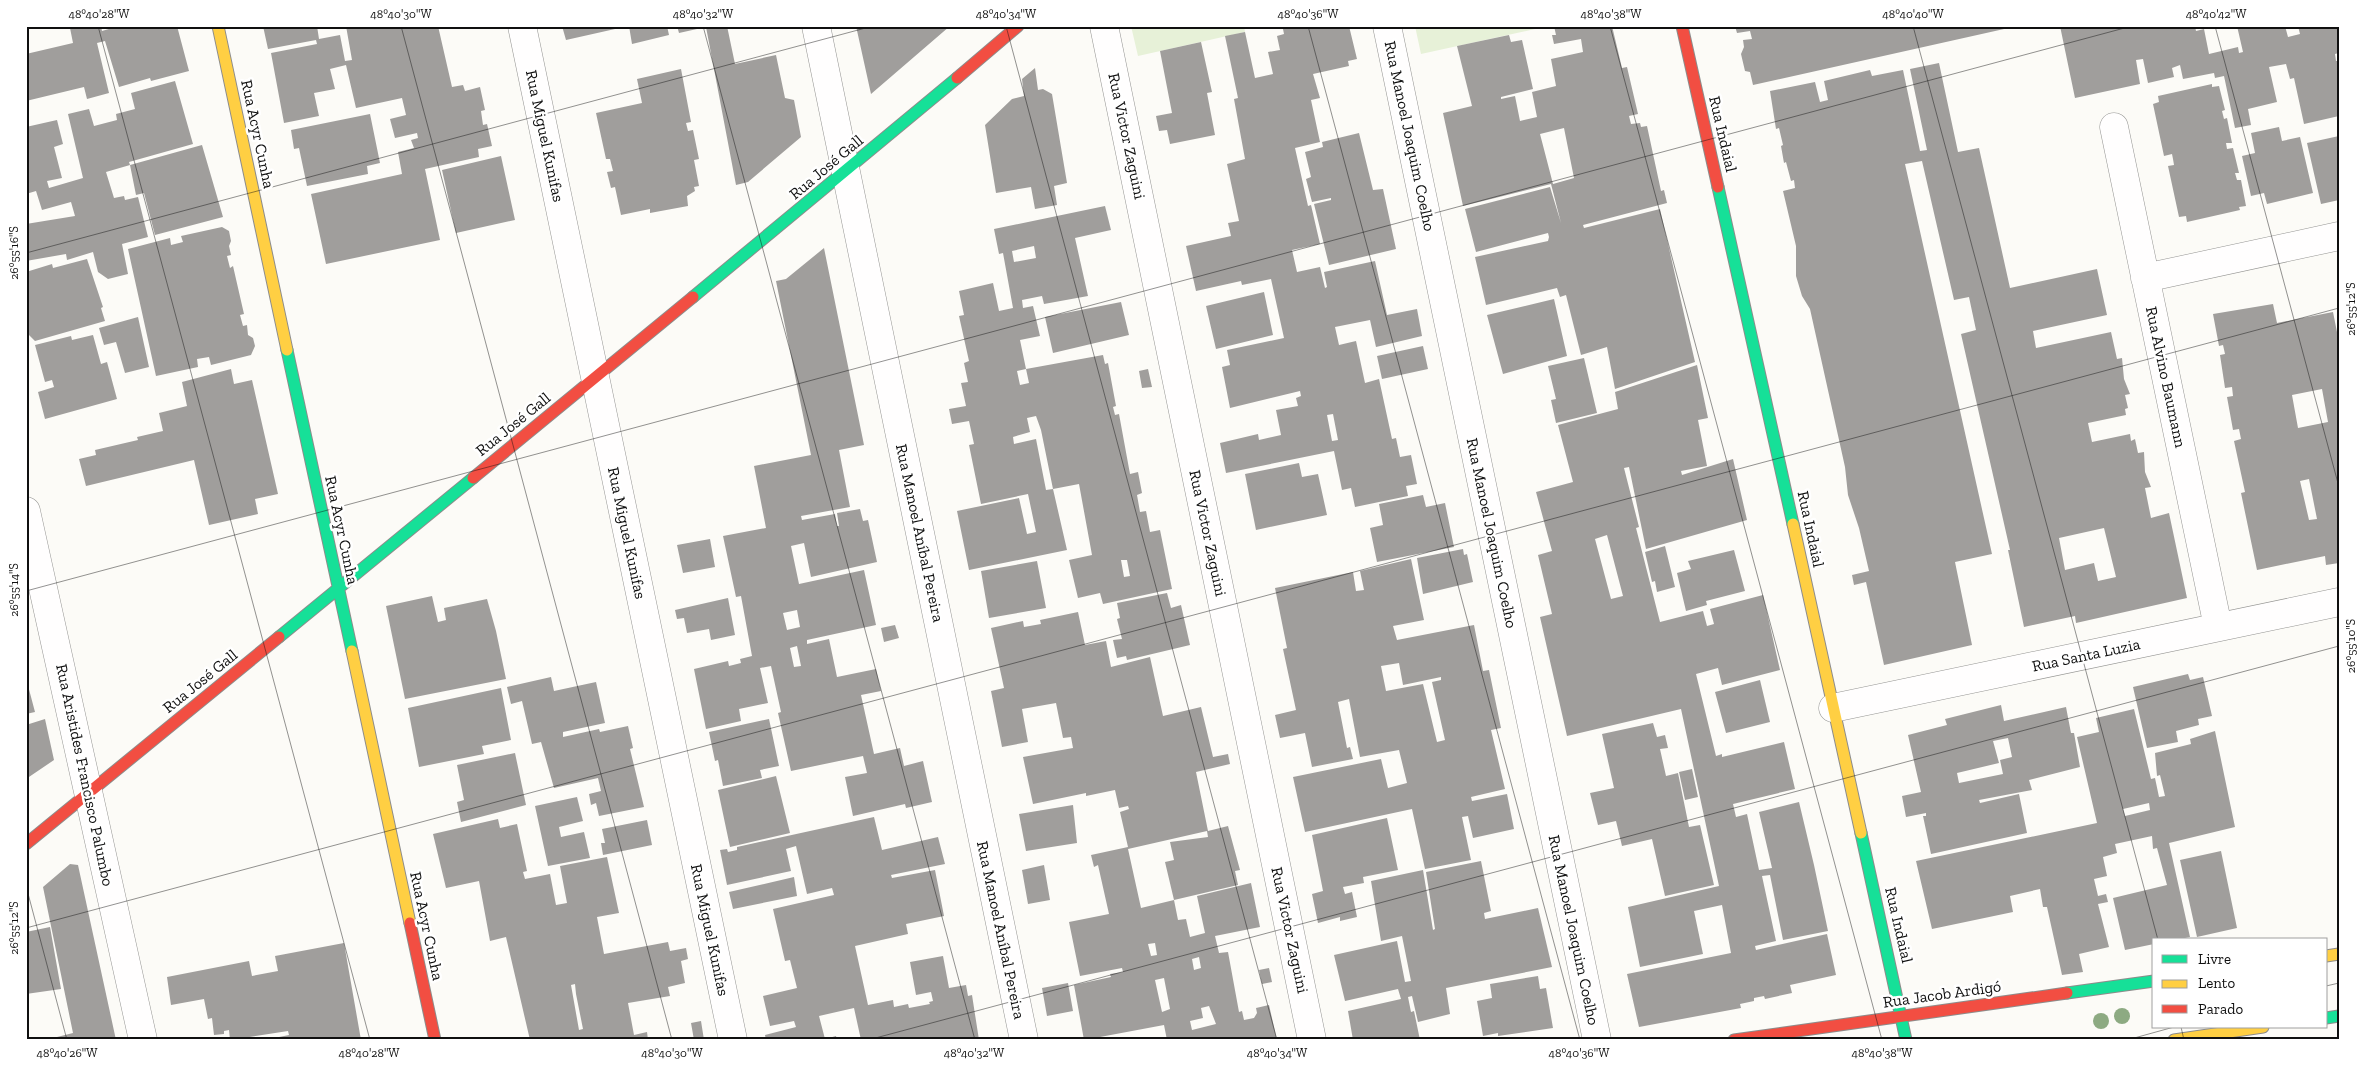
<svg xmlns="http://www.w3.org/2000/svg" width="2365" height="1066" font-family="'Zilla Slab',serif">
	<rect width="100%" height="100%" fill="#fcfbf7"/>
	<!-- green -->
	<path fill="#e7f1d8" d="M1131,26H1244L1245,32L1138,56Z
		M1415,26H1544V27L1421,54Z"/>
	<!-- building -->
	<path fill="#a09e9c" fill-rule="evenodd" d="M75,26H101L102,31L119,26H177L189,71L151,81L150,78L119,87L105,41L97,43L109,93L87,99L84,87L26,101V54L73,43L70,28Z
		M263,26H317L319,39L340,35L345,61L352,60L346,26H438L452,87L463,85L465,91L480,87L485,110L481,111L483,125L487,124L492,146L478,149L479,157L425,169L440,240L326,264L311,194L402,174L398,152L414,148L411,140L418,138L417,133L395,138L390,119L406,115L402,98L356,108L346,65L330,69L335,89L314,93L319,116L284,123L271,53L317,44L316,40L268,49Z
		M562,26H614L615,29L566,40Z
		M629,26H667L669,35L632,44Z
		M677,26H727L735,64L776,55L785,98L794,100L801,137L748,182L736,185L706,27L679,33Z
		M856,26H950L871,94Z
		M1285,26H1349L1357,59L1348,61L1349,66L1313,74L1320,98L1311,100L1320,142L1295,148L1308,206L1311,205L1320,244L1292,250L1297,272L1320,267L1325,288L1327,287L1324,272L1375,261L1387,315L1417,309L1422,336L1376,347L1370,320L1335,327L1339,345L1356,341L1365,383L1379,379L1392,439L1396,438L1400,457L1411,455L1417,484L1406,486L1408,496L1355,507L1351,488L1342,490L1334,451L1226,473L1220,443L1258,434L1259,440L1281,435L1276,410L1298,406L1296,398L1301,396L1300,391L1230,408L1222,367L1230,365L1227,350L1284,338L1271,279L1242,285L1241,281L1196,291L1186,246L1231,236L1228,223L1239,221L1227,164L1245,159L1234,99L1238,98L1225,36L1245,32L1255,78L1273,74L1268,52L1280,50L1277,36L1284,34L1283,29H1286ZM1333,414L1338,440L1332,441L1327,415Z
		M1554,26H1612L1622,68L1627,67L1638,114L1629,116L1631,124L1640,123L1641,127L1647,126L1661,191L1664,190L1667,203L1583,225L1584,228L1660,209L1695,362L1615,389L1607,347L1581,355L1566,295L1560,297L1557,288L1486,305L1475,257L1548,241L1549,237L1548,233L1476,252L1465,209L1550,187L1561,223L1551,184L1463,206L1443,113L1472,106L1457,46L1509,35L1511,42L1522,40L1533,89L1501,97V99L1515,96L1520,121L1537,117L1532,92L1556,86L1551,59L1583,52L1581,39L1554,44L1552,35H1556ZM1564,128L1574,178L1553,184L1540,134Z
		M1735,26H2013V27L1753,85L1750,72L1745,71L1741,54L1744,47L1743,40L1752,39L1750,31L1737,33Z
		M2060,26H2195L2196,31L2204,29L2209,54L2238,47L2239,53L2243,52L2237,26H2285L2288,37L2300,34L2298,26H2339V53L2335,54L2336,61H2339V116L2304,124L2294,78L2290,79L2286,64L2269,67L2277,102L2248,109L2251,125L2235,128L2224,76L2215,78L2214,73L2183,79L2180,65L2172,68L2174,77L2148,83L2143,59L2136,60L2140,84L2075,98Z
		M1201,42L1212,92L1207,93L1215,135L1170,144L1167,130L1159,131L1156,116L1172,113L1160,51Z
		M1939,63L1958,152L1979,148L2010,288L2097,269L2107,315L2033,331L2036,348L2111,332L2117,359L2122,358L2124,379L2130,394L2125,395L2128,408L2125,409L2126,415L2088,423L2092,442L2130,434L2131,441L2135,439L2138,453L2144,452L2145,472L2151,487L2145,488L2151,518L2169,513L2187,598L2076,623L2075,616L2024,627L2008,550H2010L1961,334L1976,330L1969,297L1954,300L1922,161L1905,164L1992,554L1955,562L1972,645L1884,665L1866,582L1854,585L1852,575L1869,571L1859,528L1848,495L1845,467L1810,309L1802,296L1796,276V246L1783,191L1795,188L1794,180L1791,181L1786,162L1784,163L1781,146L1783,145L1779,128L1776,129L1770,91L1815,82L1820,102L1828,100L1824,81L1870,70L1872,76L1903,70L1920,151L1927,150L1910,69ZM2104,528L2116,577L2098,581L2094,563L2065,570L2059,538Z
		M1035,68L1038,90L1043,89L1052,94L1067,183L1054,186L1057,205L1035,209L1031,187L996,193L985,125L1012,99L1024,96L1022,79Z
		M681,69L691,122L686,123L688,131L693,130L699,159L694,160L699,186L694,187L695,191L687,196L688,206L650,213V209L621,215L615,187L611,188L607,172L613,171L610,159H606L596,113L642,103L637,79Z
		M175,81L193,144L129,162L130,165L202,145L223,217L155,235L144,193L136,195L130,165L106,172L114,198L124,196L125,200L138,197L148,237L122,244L128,274L108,279L98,272L93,252L67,260L66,254L26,261V224L75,216L71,202L42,210L36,191L26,194V127L57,120L63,144L54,147L62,178L47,181L49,188L83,178L68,114L89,109L94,126L117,120L116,114L135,109L131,93Z
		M2212,84V87L2219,86L2225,110L2222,111L2224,119L2227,118L2232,143H2226L2227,149L2233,148L2239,173H2235L2237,180H2241L2246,206L2239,207L2240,210L2187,222L2186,216L2179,217L2168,166L2174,165L2173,159L2172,154L2164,156L2153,104L2159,102L2158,96Z
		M370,114L380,163L367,166L368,174L307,186L299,148L294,149L291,130Z
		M2279,127L2282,141L2300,137L2313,193L2267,204L2264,193L2251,196L2242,156L2255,153L2251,133Z
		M1359,133L1373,190L1383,189L1396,249L1329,265L1314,204L1331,200V198L1312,202L1306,179L1311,177L1305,152L1323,147L1322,142Z
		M2339,136V200L2321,204L2307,143Z
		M501,156L515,220L456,233L442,170Z
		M1105,206L1111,230L1075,238L1088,296L1044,304L1042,296L1022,300L1023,308L1033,306L1040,336L1020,340L1026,369L1017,371L1020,385L1029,383L1026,369L1103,355L1105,364L1108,363L1116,406L1113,407L1115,415L1119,414L1130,474L1138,472L1142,493L1137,495L1140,512L1146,511L1150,532L1160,530L1172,589L1103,604L1100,593L1078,598L1069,560L1092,555L1079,484L1053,489L1067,550L969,570L957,511L1019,498L1027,534L1036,532L1028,494L981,504L969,445L974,444L969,421L952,424L949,409L966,406L961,383L968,382L964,363L969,361L959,316L964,315L959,291L993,283L999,311L1013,308L1003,253L999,254L994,229ZM1034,246L1036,258L1014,262L1012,251ZM1036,416L1041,430L1053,489L1046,490L1036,439L1014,444L1013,437L1030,432L1027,418ZM1121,560H1127L1130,576L1124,577Z
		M222,227L229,231L231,241L229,246L231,255L227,256L230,268L233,266L244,314L240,315L243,326L247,325L248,335L253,338L255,346L251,355L211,365L209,357L197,359L198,367L156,376L128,249L170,238L171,245L183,242L181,236Z
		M824,248L864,445L839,450L850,507L801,516L802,520L835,514L837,526H839L837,513L860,509L863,521L868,520L877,562L811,577L804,543L791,546L799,584L864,570L876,625L807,640V644L829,639L837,677L876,669L881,691L861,695L874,754L900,748L904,766L923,761L932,802L906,808L905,804L853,816L845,777L867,773L863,756L791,771L778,713L781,712L771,666L760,668L768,703L739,709L741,721L706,729L694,669L728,661L729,666L741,663L740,659L752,656L741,596L736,597L723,536L766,528L754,466L811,455L776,281L786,279ZM797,610L800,627L787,630L783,613ZM797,646L801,666L794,667L790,648Z
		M87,259L103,307L101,308L105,321L35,341L26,332V272L52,264L53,268Z
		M1264,292L1273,335L1216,349L1206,306Z
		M1554,299L1567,356L1503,374L1487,315Z
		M1121,302L1129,335L1053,353L1045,317Z
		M2273,304L2277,323L2333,312L2339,342V563L2326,565L2325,556L2257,570L2241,493L2245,492L2234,441L2241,439L2239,429L2233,430L2227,397L2233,396L2232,387L2225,388L2220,355L2225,354L2223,345L2219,346L2213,314ZM2322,389L2328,422L2298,428L2292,395ZM2309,479L2317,519L2309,520L2300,481Z
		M138,317L149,367L125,373L116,342L104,345L99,328Z
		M93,335L101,364L107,362L117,399L45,419L38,392L54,387L52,380L45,382L35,345L71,336L72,340Z
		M1423,346L1428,369L1382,379L1377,356Z
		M1584,358L1597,413L1556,423L1551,400L1556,399L1548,366Z
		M1697,365L1708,418L1698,420L1707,466L1681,471L1682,475L1733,459L1747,520L1646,549L1629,467L1624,468L1639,527L1636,528L1660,622L1703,611L1707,626L1714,624L1710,609L1763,595L1780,670L1722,685L1718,668L1696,674L1716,756L1722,754V757L1784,742L1795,789L1733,804L1736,817L1747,814L1759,870L1772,868L1759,812L1799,802L1814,865L1828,931L1783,940L1770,875L1762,876L1776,941L1755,946L1756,950L1827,934L1836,975L1790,985L1792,993L1765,999L1764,996L1754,998V1001L1740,1004L1741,1008L1639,1027L1627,974L1731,953L1722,905L1694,911L1703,954L1640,967L1628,907L1719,886L1681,709L1567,736L1540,617L1552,614L1538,555L1552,551L1536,492L1573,482L1558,425L1618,409L1615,392ZM1607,535L1623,596L1611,599L1595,539Z
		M231,369L234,384L252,380L278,494L255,499L258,514L209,525L194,460L86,486L79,459L96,455L95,450L138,440L137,437L163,431L159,413L187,406L182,382Z
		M1148,369L1152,387L1142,388L1139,371Z
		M1299,463L1302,477L1318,474L1327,515L1256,530L1245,474Z
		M1423,495L1426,507L1445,503L1454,547L1377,562L1370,528L1383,525L1379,504Z
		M710,539L715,567L683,573L677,545Z
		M1665,546L1675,587L1657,592L1655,581L1652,582L1645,552Z
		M1463,549L1464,555L1467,554L1473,582L1423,594L1417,558Z
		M1734,550L1745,591L1706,601L1707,605L1686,611L1677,573L1691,569L1688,561Z
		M1411,559L1424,620L1393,626L1397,640L1474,625L1483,671L1489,670L1501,728L1491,730L1505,789L1471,797L1472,801L1507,794L1514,829L1473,838L1468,816L1462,817L1471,860L1425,869L1412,809L1305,832L1293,777L1381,759L1388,788L1407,783L1399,750L1360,757L1349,699L1338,702L1347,748L1350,747L1353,759L1312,767L1305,733L1280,738L1275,715L1296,710L1283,649L1287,648L1275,588L1353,572L1356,591L1364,590L1360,571ZM1399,663L1403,685L1441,677V680L1432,682L1445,740L1437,742L1423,684L1386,691L1381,666Z
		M1037,561L1046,608L989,618L981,571Z
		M1167,593L1171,608L1181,605L1190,645L1127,660L1126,656L1117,658L1113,640L1122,639L1117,619L1120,618L1117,603Z
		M432,596L438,622L446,620L444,608L487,599L496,631L506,679L405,699L386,606Z
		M728,598L735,635L711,640L709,629L687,633L684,618L677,619L675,610Z
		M1078,612L1085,645L1106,641L1111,667L1150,657L1163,716L1201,707L1213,757L1228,754L1230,764L1196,772L1208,831L1228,826L1240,870L1235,871L1238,885L1174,900L1165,862L1174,860L1170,842L1208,837L1207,831L1128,849L1141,908L1174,900L1178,920L1186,919L1190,937L1205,933L1197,896L1251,883L1260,927L1215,936L1219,953L1228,952L1239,1012L1242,1011L1244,1020L1254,1018L1257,1013L1256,1008L1269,1005L1277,1040H1167L1164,1025L1084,1040L1074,985L1111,977L1110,974L1123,972L1122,968L1080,976L1069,922L1109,914L1098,865L1094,867L1091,855L1128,847L1120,812L1129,809L1128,806L1119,808L1115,790L1086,796V793L1033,804L1023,757L1073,748L1071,737L1063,738L1056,703L1022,709L1028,742L1002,747L991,691L1004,688L991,628L1023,621L1024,627L1041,624L1040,620ZM1155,943L1157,955L1151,956L1148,944ZM1199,957L1201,968L1194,970L1192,959ZM1164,978L1170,1009L1162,1012L1155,980ZM1209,1006L1216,1024L1192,1030L1190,1021L1203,1018L1201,1008Z
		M895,625L899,638L884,642L881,628Z
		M2188,674L2190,680L2203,677L2212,716L2198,719L2199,725L2176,731L2178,742L2147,748L2133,687Z
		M551,677L554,691L596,682L605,723L563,732V737L599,729L600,732L628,726L633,748L630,749L644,807L599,816L596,803L591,805L589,794L601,791L598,778L554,788L541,742L532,744L522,701L511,704L507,687Z
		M26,678L35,712L26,714Z
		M1760,680L1770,722L1726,733L1715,692Z
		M501,688L511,740L482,746L484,754L419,767L408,708Z
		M2001,705L2004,721L2066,707L2071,733H2074L2080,767L2029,780L2032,790L1979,800L1980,803L2019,794L2027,833L1931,854L1923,816H1926V813L1906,817L1902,796L1921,792L1908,735L1947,725L1945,719ZM2008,738L2012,757L2000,760L2003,774L1959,783L1957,773L1999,763L1993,741Z
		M2134,709L2151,779L2155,778L2159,797L2165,796L2160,775L2157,776L2155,753L2191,744L2190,739L2215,731L2235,827L2169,843L2190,937L2175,940H2154V944L2125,950L2113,898L2167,885L2157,848L2153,849L2152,836L2115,844L2117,853L2103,857L2107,876L2094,879L2098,896L2106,894L2108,902L2098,904L2109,947L2079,954L2083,972L2062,975L2047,907H2043L2040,889L2010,896L2013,912L1932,929L1916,861L2097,823L2077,737L2099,732L2096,718ZM2149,803L2150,810L2125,816L2123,809Z
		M45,719L54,760L26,779V725Z
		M769,719L779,766L760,770L762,778L723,786L718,760L715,761L709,732Z
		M1653,723L1657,737L1665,735L1668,748L1660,749L1666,776L1678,773L1689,827L1700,825L1714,885L1665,896L1652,839L1622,846L1616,821L1598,825L1590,793L1614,788L1602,734Z
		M515,753L526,805L461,822L457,802L464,800L457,765Z
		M1692,769L1698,797L1685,800L1679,772Z
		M776,776L790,833L730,847L718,790Z
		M577,797L583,821L559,827L561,837L584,832L590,858L548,866L535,806Z
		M1073,805L1077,843L1026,851L1019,814Z
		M874,817L882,850L938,837L945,864L891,875L892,878L935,870L944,916L906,924L908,934L855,946L868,1005L893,1000L894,1007L908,1004L909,1008L930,1004L929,1002L933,1001L931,992L916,995L910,962L943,956L949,988L966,985L968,996L972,995L979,1040H861L854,1008L819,1016L825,1039L836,1036L837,1040H766L765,1035L796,1027L794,1021L770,1026L763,996L797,988L790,960L785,961L773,909L834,895L832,888L807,894L796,846L786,849L791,871L727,885L720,850L727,849L728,852L737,850V847Z
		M1387,818L1398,870L1363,877L1364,883L1343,887L1345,894L1352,892L1357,917L1340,921V917L1318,923L1312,894L1323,891L1312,835Z
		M498,819L500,828L517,824L527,871L523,872L525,879L550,874L556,905L567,903L560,866L607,857L619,913L597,917L604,954L668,942L670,951L686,948L688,959L681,961L685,983L668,987L670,996L628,1003L634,1035L647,1032L648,1040H530L506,937L490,941L479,881L446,888L433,834ZM575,984L576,994L583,1029L579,1030L571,985Z
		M647,820L652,845L603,855L601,843H605L602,829Z
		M2221,851L2237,928L2197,937L2180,860Z
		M1481,861L1491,911L1484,913L1485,919L1538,908L1552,967L1446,988L1450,1014L1418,1022L1412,996L1408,997L1411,1012L1414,1011L1420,1040H1353L1348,1011L1401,999L1398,989L1345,1001L1334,955L1397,941L1405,982L1411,981L1402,936L1381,941L1371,881L1423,870L1433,930L1435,929L1426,872Z
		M70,864L78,865L116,1040H45L73,1033L43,887Z
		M1044,865L1050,900L1028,904L1022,870Z
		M794,877L797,896L733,909L729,892Z
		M50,927L61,989L26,994V932Z
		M344,943L361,1040H264L289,1035L288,1031L230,1040L229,1030L224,1031V1034L214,1035L212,1018L208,1019L204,999L171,1005L167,977L249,961L252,976L278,971L275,956Z
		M1269,968L1272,982L1262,984L1259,970Z
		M1538,976L1540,989L1546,988L1553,1028L1498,1036V1033L1483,1036L1477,1001L1492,998L1490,984Z
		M1068,983L1073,1011L1047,1016L1042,988Z
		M701,1021L704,1040H694L691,1023Z"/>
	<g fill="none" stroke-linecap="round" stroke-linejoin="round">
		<defs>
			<path id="street" d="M522,26L733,1040
				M816,26L1024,1040
				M1104,26L1312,1040
				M1387,26L1597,1040
				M2114,127L2218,627
				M2145,278L2339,236
				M26,511L143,1040
				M1833,708L2339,602"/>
			<path id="fast" d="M1718,187L1793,524
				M693,297L957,78
				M287,350L352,651
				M279,637L473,478
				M1861,833L1906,1040
				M2067,993L2154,981
				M2326,1018L2339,1016"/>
			<path id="slow" d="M218,26L287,350
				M1793,524L1861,833
				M352,651L410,923
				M2326,956L2339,954
				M2174,1040L2263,1027"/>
			<path id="jam" d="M1682,26L1718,187
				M957,78L1018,26
				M473,478L693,297
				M26,844L279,637
				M410,923L435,1040
				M1734,1040L2067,993"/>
		</defs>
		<!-- street casing -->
		<use href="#street" stroke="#969694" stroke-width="29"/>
		<!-- fast casing -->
		<use href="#fast" stroke="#8d8c8b" stroke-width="13"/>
		<!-- slow casing -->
		<use href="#slow" stroke="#8d8c8b" stroke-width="13"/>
		<!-- jam casing -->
		<use href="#jam" stroke="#8d8c8b" stroke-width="13"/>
		<!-- street -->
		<use href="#street" stroke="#fffefe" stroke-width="28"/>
		<!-- fast -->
		<use href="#fast" stroke="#16e098" stroke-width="11"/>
		<!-- slow -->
		<use href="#slow" stroke="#ffcf43" stroke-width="11"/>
		<!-- jam -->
		<use href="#jam" stroke="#f24e42" stroke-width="11"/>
	</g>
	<!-- trees -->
	<g fill="#8daa82">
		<circle cx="2122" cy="1016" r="8"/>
		<circle cx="2101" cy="1021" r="8"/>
	</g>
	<!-- ticks -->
	<path fill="none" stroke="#101010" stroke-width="1" stroke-opacity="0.45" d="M98,26L370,1040M401,26L672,1040M703,26L975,1040M1006,26L1277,1040M1308,26L1580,1040M1610,26L1882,1040M1913,26L2158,940M2215,26L2339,487M26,253L873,26M26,591L2132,26M26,886L67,1040M26,928L2339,308M2326,986L2339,983M2181,1027L2184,1040M868,1040L2339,646M2127,1040L2174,1027"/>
	<g text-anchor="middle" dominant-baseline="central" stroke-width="5" stroke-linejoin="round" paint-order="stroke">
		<!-- street labels -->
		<g font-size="16" fill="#101010" stroke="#fff">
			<text transform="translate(258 134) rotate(78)">Rua Acyr Cunha</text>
			<text transform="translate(1723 134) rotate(77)">Rua Indaial</text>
			<text transform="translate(545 136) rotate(78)">Rua Miguel Kunifas</text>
			<text transform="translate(1127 136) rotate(78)">Rua Victor Zaguini</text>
			<text transform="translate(1410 136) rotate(78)">Rua Manoel Joaquim Coelho</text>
			<text transform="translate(826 167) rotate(-40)">Rua José Gall</text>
			<text transform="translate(2166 377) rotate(78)">Rua Alvino Baumann</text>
			<text transform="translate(513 424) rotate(-39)">Rua José Gall</text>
			<text transform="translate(1811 529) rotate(78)">Rua Indaial</text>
			<text transform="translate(342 530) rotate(78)">Rua Acyr Cunha</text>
			<text transform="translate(627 533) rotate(78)">Rua Miguel Kunifas</text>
			<text transform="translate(920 533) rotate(78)">Rua Manoel Aníbal Pereira</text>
			<text transform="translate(1208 533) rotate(78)">Rua Victor Zaguini</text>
			<text transform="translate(1492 533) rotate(78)">Rua Manoel Joaquim Coelho</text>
			<text transform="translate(2086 655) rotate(-12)">Rua Santa Luzia</text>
			<text transform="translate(200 681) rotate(-39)">Rua José Gall</text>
			<text transform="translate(85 775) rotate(78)">Rua Aristides Francisco Palumbo</text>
			<text transform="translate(1899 925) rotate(77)">Rua Indaial</text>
			<text transform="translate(427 926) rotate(78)">Rua Acyr Cunha</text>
			<text transform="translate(710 930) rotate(78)">Rua Miguel Kunifas</text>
			<text transform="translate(1001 930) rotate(78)">Rua Manoel Aníbal Pereira</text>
			<text transform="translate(1290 930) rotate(78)">Rua Victor Zaguini</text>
			<text transform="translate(1574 930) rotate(78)">Rua Manoel Joaquim Coelho</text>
			<text transform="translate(1942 994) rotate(-8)">Rua Jacob Ardigó</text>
		</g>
	</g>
	<!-- border -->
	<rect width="2365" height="1066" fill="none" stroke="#ffffff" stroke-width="55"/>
	<!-- legend -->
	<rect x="2152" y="938" width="175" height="90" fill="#ffffff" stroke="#9f9f9f"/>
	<rect x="2162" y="955" width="25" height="8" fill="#16e098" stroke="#9f9f9f"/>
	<text x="2198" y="964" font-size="15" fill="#101010">Livre</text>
	<rect x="2162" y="980" width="25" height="8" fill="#ffcf43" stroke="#9f9f9f"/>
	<text x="2198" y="988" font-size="15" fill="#101010">Lento</text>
	<rect x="2162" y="1005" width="25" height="8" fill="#f24e42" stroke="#9f9f9f"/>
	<text x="2198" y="1014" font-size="15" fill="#101010">Parado</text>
	<rect x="28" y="28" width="2310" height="1010" fill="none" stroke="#101010" stroke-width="2"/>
	<g font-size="12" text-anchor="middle" fill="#101010">
		<text x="99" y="18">48°40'28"W</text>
		<text x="401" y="18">48°40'30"W</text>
		<text x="703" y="18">48°40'32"W</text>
		<text x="1006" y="18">48°40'34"W</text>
		<text x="1308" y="18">48°40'36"W</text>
		<text x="1611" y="18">48°40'38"W</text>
		<text x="1913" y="18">48°40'40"W</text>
		<text x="2216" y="18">48°40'42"W</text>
		<text transform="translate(14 253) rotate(-90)" y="4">26°55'16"S</text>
		<text transform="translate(2351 309) rotate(-90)" y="4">26°55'12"S</text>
		<text transform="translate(14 590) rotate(-90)" y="4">26°55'14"S</text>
		<text transform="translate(2351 646) rotate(-90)" y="4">26°55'10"S</text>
		<text transform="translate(14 928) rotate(-90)" y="4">26°55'12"S</text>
		<text x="67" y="1057">48°40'26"W</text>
		<text x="369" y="1057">48°40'28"W</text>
		<text x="672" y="1057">48°40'30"W</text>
		<text x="974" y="1057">48°40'32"W</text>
		<text x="1277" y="1057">48°40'34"W</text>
		<text x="1579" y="1057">48°40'36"W</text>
		<text x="1882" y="1057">48°40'38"W</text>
	</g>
</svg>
